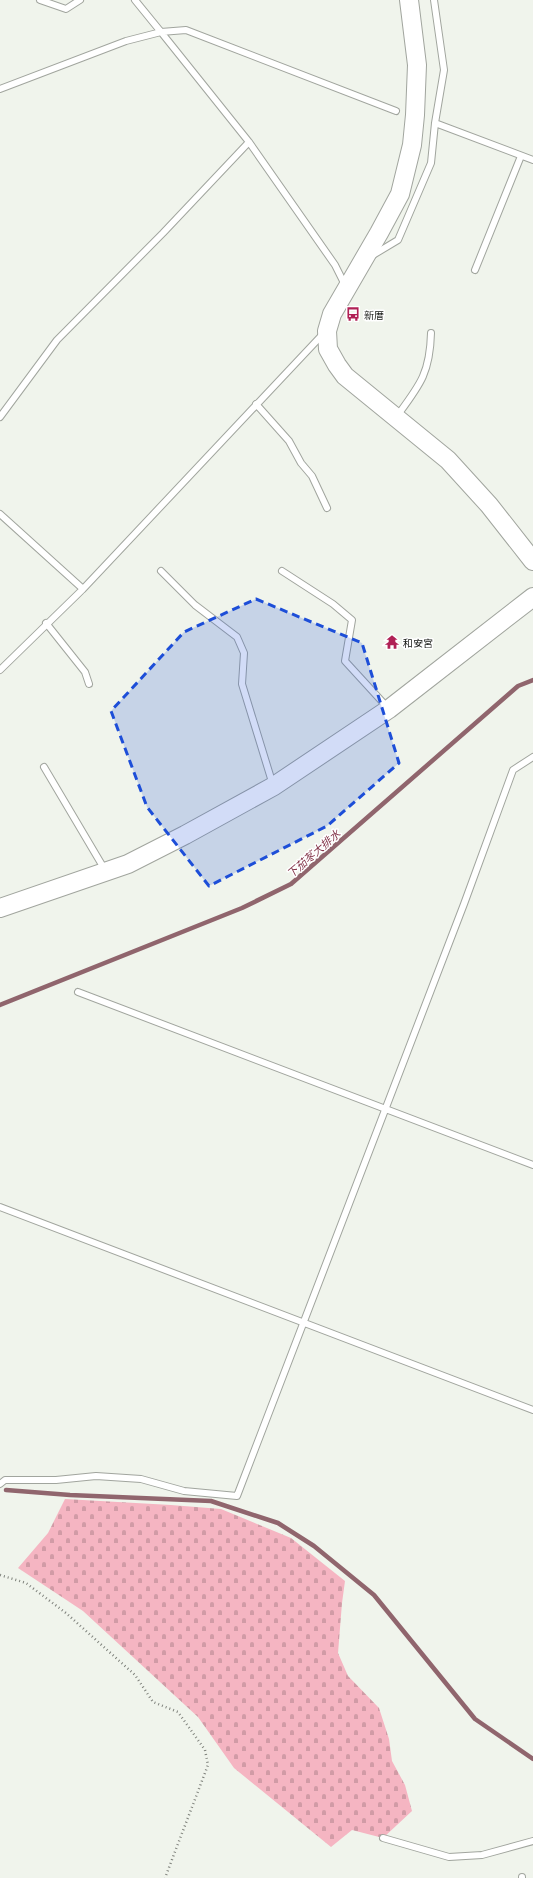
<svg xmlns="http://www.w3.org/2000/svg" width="533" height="1878" font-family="Literata,'Noto Sans TC',serif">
	<defs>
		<pattern id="cemetery-stones" width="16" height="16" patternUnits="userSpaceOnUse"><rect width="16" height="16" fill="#f5b5c2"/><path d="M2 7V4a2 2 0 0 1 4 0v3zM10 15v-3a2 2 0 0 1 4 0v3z" fill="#d19ba6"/></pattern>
	</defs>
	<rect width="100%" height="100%" fill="#f0f4ec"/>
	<!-- cemetery -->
	<path fill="url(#cemetery-stones)" d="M65,1499L171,1505L221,1509L291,1538L345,1581L342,1603L338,1653L348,1676L379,1708L389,1739L392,1761L405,1785L412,1811L383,1838L352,1830L331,1847L234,1768L198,1717L83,1611L18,1568L48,1533Z"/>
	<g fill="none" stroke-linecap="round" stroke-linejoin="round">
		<!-- stream -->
		<path stroke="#90656d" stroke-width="4.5" d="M0,1005L242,908L291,884L518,686L533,680
			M6,1490L70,1495L211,1501L278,1523L314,1546L374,1595L475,1719L533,1759"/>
		<defs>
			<path id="lane" d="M40,0L66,9L80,0
				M135,0L161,32L186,30L396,111
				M0,89L126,41L161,32L249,142L335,265L345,285
				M435,123L533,160
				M373,255L398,240L431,163L435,123L444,70L434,0
				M475,270L521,156
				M256,404L289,441L301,463L312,476L327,508
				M397,416C420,385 430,373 431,333
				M0,417L57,340L163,233L249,142
				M0,514L83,589
				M161,571L195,605L237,637L244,653L242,684L273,785
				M282,571L333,604L352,620L345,661L388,708
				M46,623L85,672L89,684
				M0,670L83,589L323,334
				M44,767L105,870
				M78,992L533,1165
				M0,1207L533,1410
				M0,1484L5,1480H56L96,1476L141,1479L184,1491L237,1496L464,904L513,770L533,757
				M383,1838L449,1857L482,1855L533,1841
				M522,1878V1877"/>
			<path id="secondary" d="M409,0L417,65L415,115L412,145L400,194L379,233L332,314L327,331L328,349L337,365L345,376L448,460L489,505L533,561
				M0,908L128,864L185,835L274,786L389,709L533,597"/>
		</defs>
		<!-- lane casing -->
		<use href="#lane" stroke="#a1a59e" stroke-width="8"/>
		<!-- secondary casing -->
		<use href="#secondary" stroke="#a1a59e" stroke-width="20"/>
		<!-- path -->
		<path stroke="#7f827c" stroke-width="2.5" stroke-dasharray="1 3" stroke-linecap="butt" d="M0,1575L26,1583L66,1613L135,1675L153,1702L178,1712L205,1750L208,1765L165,1878"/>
		<!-- lane -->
		<use href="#lane" stroke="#fff" stroke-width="6"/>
		<!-- secondary -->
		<use href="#secondary" stroke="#fff" stroke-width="18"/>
	</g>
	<!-- marked area -->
	<path fill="#1d4ed8" fill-opacity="0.2" stroke="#1d4ed8" stroke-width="3" stroke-dasharray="8 5" stroke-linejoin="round" d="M256,599L362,643L399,763L327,826L209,886L147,807L111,711L184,632Z"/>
	<!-- icons -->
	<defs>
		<symbol id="bus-bare" viewBox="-9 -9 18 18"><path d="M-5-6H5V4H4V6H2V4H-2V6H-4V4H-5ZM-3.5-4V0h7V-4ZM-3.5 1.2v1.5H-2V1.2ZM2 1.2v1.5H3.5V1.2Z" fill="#b02055" stroke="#fff" stroke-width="2.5" paint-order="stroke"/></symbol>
		<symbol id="temple-bare" viewBox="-9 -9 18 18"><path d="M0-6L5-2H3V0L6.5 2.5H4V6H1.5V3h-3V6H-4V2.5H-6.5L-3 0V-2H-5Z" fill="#b02055" stroke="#fff" stroke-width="2.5" paint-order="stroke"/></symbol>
	</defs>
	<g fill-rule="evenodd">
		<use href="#bus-bare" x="343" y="304" width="20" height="20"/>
		<use href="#temple-bare" x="382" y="632" width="20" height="20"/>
	</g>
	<g text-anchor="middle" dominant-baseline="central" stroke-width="3" stroke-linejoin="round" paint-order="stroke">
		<!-- poi labels -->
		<g font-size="10" fill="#141613" stroke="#fff" text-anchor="start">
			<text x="364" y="314">新厝</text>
			<text x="403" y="642">和安宮</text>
		</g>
		<!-- water labels -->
		<g font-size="11" font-style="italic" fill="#85384c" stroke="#fff">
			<text transform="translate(313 853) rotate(-41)">下茄苳大排水</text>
		</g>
	</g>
</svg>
